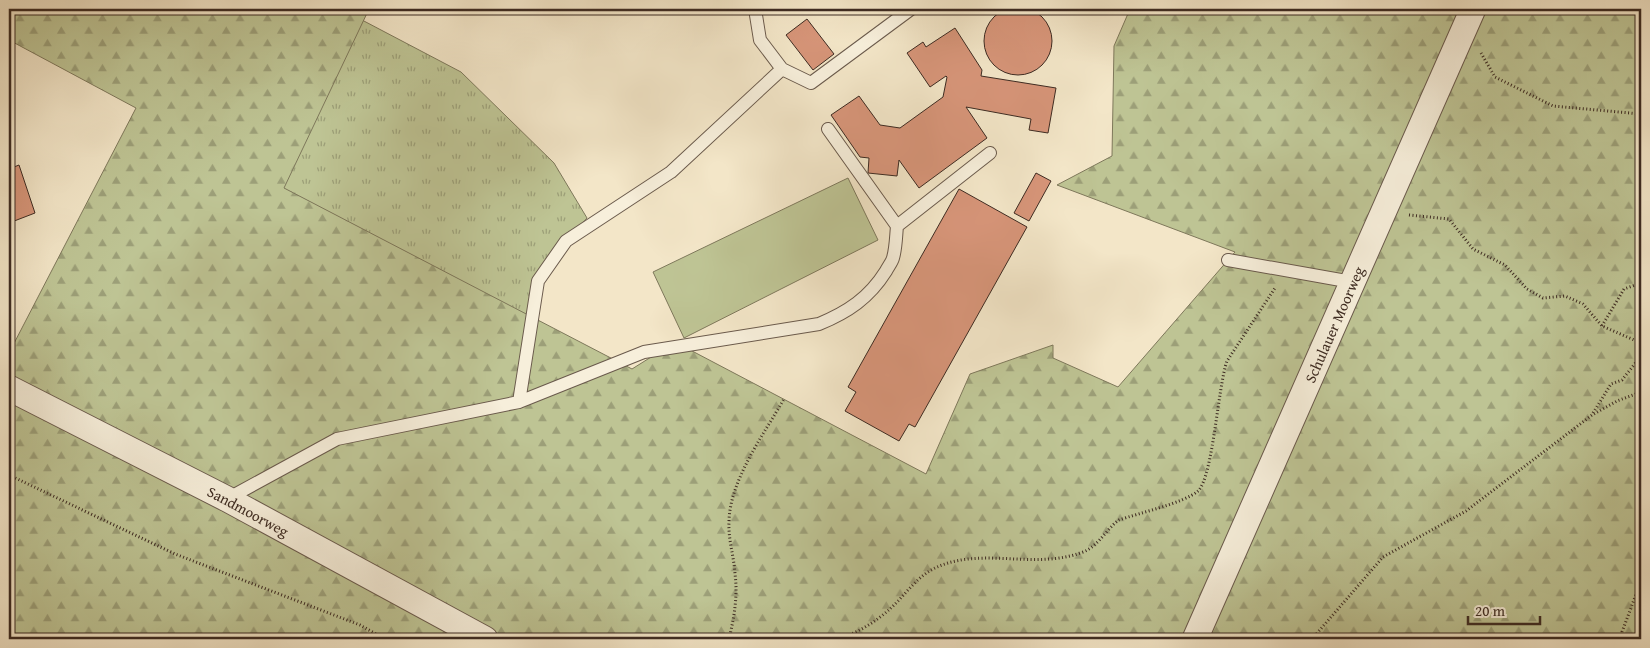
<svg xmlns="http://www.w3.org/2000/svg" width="1650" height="648" font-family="'Gentium Book Plus',serif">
	<defs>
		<pattern id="grass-tufts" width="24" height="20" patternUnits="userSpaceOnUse" patternTransform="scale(1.25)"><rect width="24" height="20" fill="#bec494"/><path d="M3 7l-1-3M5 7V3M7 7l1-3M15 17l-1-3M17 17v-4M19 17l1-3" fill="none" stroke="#9c9f78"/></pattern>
		<pattern id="forest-firs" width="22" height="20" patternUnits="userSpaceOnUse" patternTransform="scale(1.25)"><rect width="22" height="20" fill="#bec494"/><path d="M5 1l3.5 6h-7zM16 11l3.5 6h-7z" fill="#9c9f78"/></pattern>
	</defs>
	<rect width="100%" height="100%" fill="#f3e6c8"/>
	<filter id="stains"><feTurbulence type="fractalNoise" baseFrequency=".004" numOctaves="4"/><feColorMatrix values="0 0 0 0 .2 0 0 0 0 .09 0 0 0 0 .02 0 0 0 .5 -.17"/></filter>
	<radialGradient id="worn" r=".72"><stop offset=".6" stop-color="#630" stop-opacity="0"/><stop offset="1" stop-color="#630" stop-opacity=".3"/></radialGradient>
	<!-- grass -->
	<path fill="url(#grass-tufts)" stroke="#7e785b" d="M362,20L461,72L554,163L587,218L566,241L538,281L532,318L283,188Z"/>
	<!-- forest -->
	<path fill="url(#forest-firs)" stroke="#7e785b" d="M9,9H369L284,188L632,369L675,342L926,474L970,374L1053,345V358L1118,387L1235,252L1057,185L1112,156L1114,46L1130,9H1641V639H9V353L136,108L9,40Z"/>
	<!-- pitch -->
	<path fill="#bec494" stroke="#7e785b" d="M848,178L878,240L684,338L653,272Z"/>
	<!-- building -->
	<path fill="#d79579" stroke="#3d2b22" d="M984 41a34 34 0 1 1 68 0a34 34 0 1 1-68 0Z
		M807,19L834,54L813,70L786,35Z
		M955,28L982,70L981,76L1056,88L1048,133L1029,130L1031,119L966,107L987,138L919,188L899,160L897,176L868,173L869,158L860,157L831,115L859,96L880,125L900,128L943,97L947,77L946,76L930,87L907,53L923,42L926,47Z
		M19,165L35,213L9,223V169Z
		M1036,173L1051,181L1029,221L1014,213Z
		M959,189L1027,227L915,427L909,424L899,441L845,411L856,392L848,387Z"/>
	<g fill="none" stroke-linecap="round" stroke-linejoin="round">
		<defs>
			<path id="lane" d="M755,9L760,40L782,69L811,83L911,9
				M828,129L897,226L990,153
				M1228,260L1352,282
				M519,402L644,352L819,324C848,312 869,298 886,271C888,267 892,262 893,258C896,248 896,236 897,226
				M227,499L337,439L519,402L538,281L566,241L671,172L782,69"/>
			<g id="street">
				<path id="s1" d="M9,388L227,499L485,639"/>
				<path id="s2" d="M1195,639L1473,9"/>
			</g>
		</defs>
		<!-- lane casing -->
		<use href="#lane" stroke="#6a5a4c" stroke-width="14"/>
		<!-- street casing -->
		<use href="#street" stroke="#6a5a4c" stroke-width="27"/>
		<!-- path -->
		<path stroke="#3d2b22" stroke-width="3" stroke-dasharray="1 2.5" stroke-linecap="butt" d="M1481,53L1495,77L1553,106L1641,114
			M1409,215L1449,219L1473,249L1505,265L1527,289L1543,298L1565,296L1583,304L1602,326L1641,343
			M1602,326L1624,289L1641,283
			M1593,413L1611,384L1622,380L1641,356
			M9,475L175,554L360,625L385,639
			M729,639C734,618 738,596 735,574C734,556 728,540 729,521C730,480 764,434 784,399
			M836,639C855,635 877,621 891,608C905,595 916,578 933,569C980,545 1034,571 1083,552C1099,546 1106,529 1119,520C1139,513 1184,503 1198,491C1213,477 1218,386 1227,361L1275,288
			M1312,639L1383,557L1466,511L1592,415L1617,401L1641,392
			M1623,639L1622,632L1641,581"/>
		<!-- lane -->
		<use href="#lane" stroke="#f7efdb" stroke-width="12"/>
		<!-- street -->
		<use href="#street" stroke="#f7efdb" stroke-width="25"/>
	</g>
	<g text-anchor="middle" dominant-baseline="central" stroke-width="4" stroke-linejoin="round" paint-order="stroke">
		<!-- street labels -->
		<g font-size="15" fill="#3d2b22" stroke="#f7efdb">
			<text stroke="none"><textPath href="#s2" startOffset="344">Schulauer Moorweg</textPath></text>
			<text stroke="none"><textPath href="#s1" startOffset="269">Sandmoorweg</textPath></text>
		</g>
	</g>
	<!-- margin -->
	<rect width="1650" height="648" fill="none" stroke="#f3e6c8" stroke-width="30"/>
	<rect x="10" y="10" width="1630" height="628" fill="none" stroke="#3d2b22" stroke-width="2.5"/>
	<rect x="15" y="15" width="1620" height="618" fill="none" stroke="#3d2b22"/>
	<!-- scale -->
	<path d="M1468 616v8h72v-8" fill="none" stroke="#3d2b22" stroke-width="2.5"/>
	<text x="1475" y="616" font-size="15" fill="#3d2b22" stroke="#f7efdb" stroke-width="4" paint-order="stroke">20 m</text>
	<rect width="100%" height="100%" filter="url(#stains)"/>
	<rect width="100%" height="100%" fill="url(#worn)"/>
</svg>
